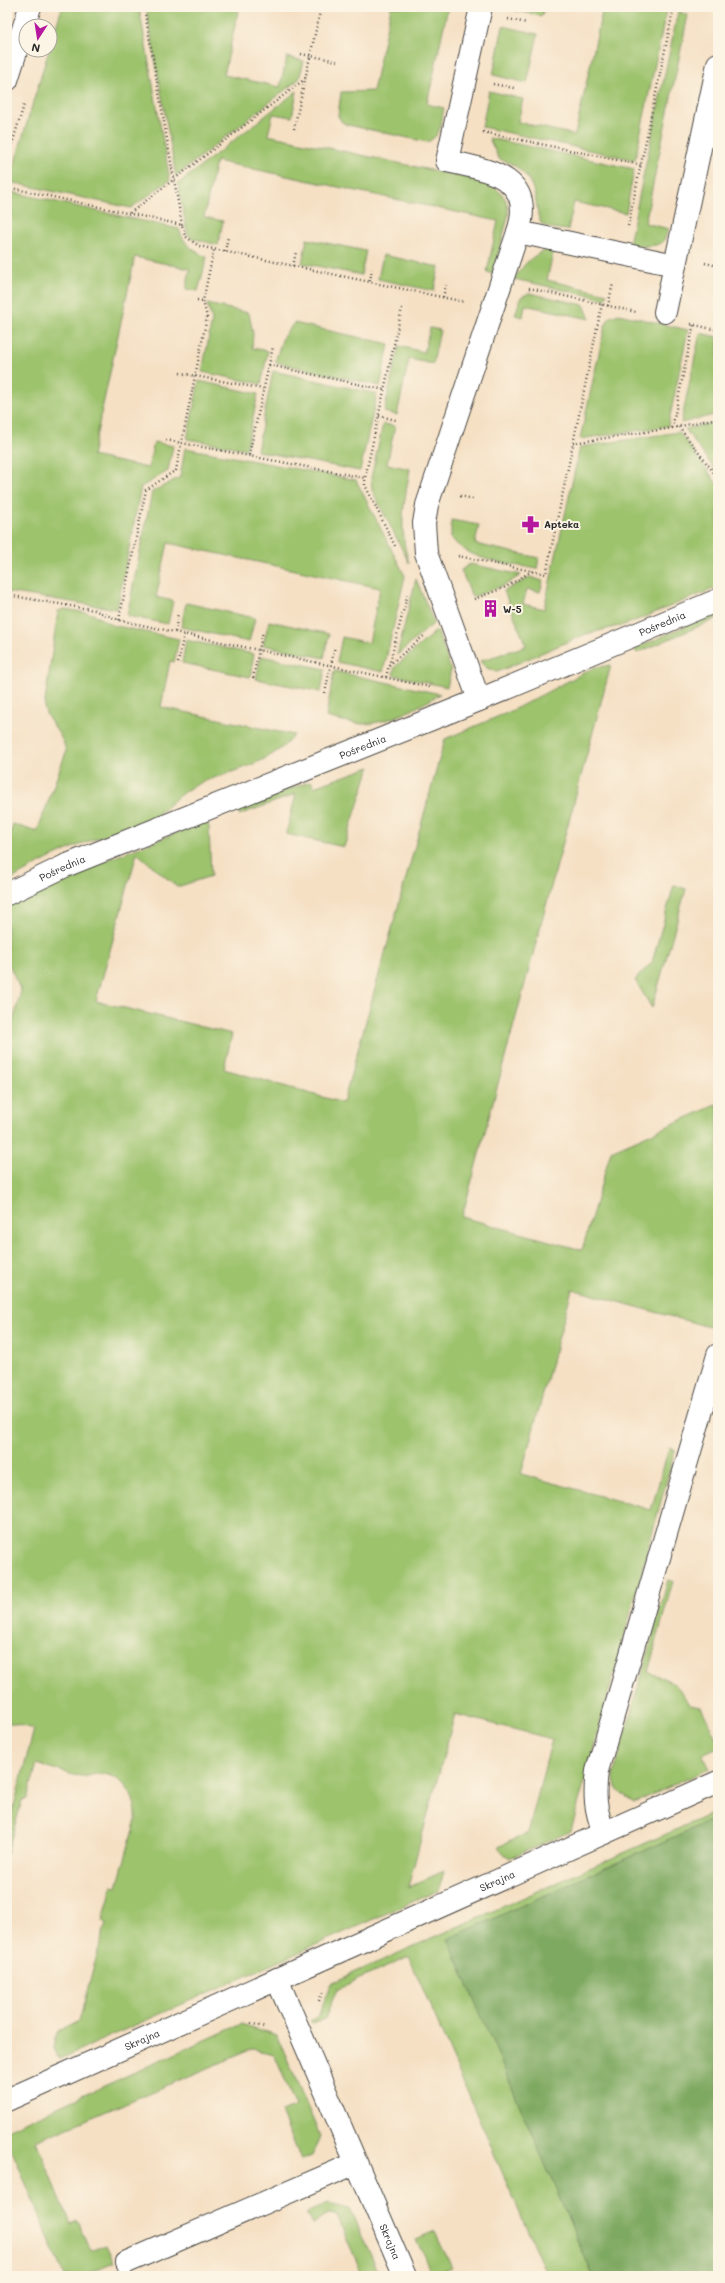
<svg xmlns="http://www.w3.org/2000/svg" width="725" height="2283" font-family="Mali,sans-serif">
	<rect width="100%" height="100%" fill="#fcf5e5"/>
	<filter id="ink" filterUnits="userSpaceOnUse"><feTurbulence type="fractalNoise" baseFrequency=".025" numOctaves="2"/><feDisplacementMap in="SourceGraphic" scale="8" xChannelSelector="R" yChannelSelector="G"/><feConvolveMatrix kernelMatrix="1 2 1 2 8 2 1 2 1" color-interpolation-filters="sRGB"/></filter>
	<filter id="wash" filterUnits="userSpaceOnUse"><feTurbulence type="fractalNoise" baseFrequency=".012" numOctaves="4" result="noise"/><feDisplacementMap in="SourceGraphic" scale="16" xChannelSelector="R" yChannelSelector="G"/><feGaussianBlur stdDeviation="0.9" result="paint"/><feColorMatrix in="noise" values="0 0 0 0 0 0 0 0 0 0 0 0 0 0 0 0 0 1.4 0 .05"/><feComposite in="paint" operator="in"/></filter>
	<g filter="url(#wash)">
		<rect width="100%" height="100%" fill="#f5e0c4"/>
		<!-- green -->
		<path fill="#9dc36d" stroke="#64774c" d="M62,7H139L170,180L131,208L9,182Z
			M146,7H239L224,75L280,87L287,57L304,61L299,79L176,176Z
			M391,7H448L427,104L444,108C441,121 442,136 427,142L348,125L342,122L338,116L341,92L373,91Z
			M507,7H544L542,16L507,9Z
			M603,7H667L635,160L482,127L489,91L523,99L518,122L575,135Z
			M679,7H682L681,13L688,15L645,223L669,229L663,242C652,248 641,246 629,244Z
			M503,26L538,34L527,83L493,75Z
			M297,91L292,117L273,114L268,135L477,180C496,186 510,195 508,217L493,274L487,272L498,221L216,161L204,217L223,221L218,245L191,238L187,232L178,184Z
			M489,138L634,169L626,213L574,202L568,230C560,229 547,229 541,223C538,219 538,213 537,208C534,182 525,167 499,159Z
			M7,191L179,229C183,243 194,252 207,257L198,291L186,289L190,269L135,257L92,456L148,468L154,442L173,446L168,471L141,487L117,609L7,592Z
			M307,239L366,251L361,275L302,263Z
			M554,249L547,280L607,294L605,299L514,279C523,265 536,250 554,249Z
			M383,255L439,267L434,291L378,279Z
			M529,293L584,305L590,319L525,305L523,317L515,315L521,297Z
			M207,304L249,313L253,334L252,348L268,351L261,384L202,372L212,320Z
			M619,314L688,330L668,426L580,439L605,326L610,317Z
			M294,323L389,344L380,386L275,362L283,337Z
			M430,328L440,330L433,364L409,359L397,415L384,412L399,346L424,352Z
			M700,333L718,337V414L681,423Z
			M273,371L377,394L360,471L257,451Z
			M199,381L258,394L246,449L187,439Z
			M718,422V474L685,429Z
			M383,424L395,426L387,464L410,469C404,505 398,527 409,563L372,490L371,478Z
			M679,432L718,485V587L627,624L586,634L497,672L485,667L480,661L526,646L504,591L530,577L543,581L540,592L527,589L523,604L544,609L580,447Z
			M185,448L356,480L405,576L383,672L337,662L342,637L369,643L380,588L168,543L156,597L173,601L168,624L127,616L152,492L180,477Z
			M451,520L479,525L475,544L539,558L537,569C507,563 471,562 451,538Z
			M470,564L521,575L505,585L472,597L461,570Z
			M416,579L434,623L397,655Z
			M186,603L255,618L249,642L181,627Z
			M65,609L93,614L112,625L179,639L174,662L170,661L161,707L294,735C271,765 231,770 198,784C178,792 167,810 149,820C133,829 112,833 95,839C64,850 35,865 7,882V845L13,824L37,832L66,752C64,735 49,724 44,708L58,611Z
			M718,612V618L637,653L634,649Z
			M269,621L329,634L324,658L263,645Z
			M437,630L451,670L447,687L393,675L395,667Z
			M186,640L254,654L250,677L182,663Z
			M261,656L325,669L321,692L256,679Z
			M611,665L462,1217L582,1250L611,1151L718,1104V1295L709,1327L572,1289L521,1474L651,1510L669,1448L675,1450L571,1831L509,1859L498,1847L528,1833L552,1739L455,1714L408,1887L444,1871L439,1890L59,2059L54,2048L57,2032L79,2021L106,1922L103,1921L112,1886L117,1887L136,1819C137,1797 122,1772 97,1774C92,1774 87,1777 82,1777C67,1774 52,1768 37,1764L27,1799L22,1800L7,1854V1833L34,1729L7,1722V1044L21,991L7,960V905C72,873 138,847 206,822L209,826L211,876L177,887L137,853L96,1001L232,1034L224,1069L343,1103L445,739L511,711L593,668Z
			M334,671L440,694C419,707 388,724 362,724C350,723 338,720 326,717Z
			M370,767L344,847L286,834L296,794L239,815L238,808L311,781L314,787Z
			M674,885L686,889L652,1008L635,980L652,962Z
			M668,1580L673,1581L648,1672C672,1682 676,1680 689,1705L701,1707L718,1742V1748L702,1755L709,1769L634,1803C622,1795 613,1789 614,1774Z
			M718,1811V1817L449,1939L593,2276H547L409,1957L337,1989L325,2019L313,2024L310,2021L318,2017L331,1983Z
			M241,2024L277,2035L320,2136L312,2156L301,2160L281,2112L296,2106L274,2054L253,2049L36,2141L71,2224L78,2221L90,2251L106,2245L114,2262L87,2273L88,2276H65L7,2139V2130Z
			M329,2203L350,2208L380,2276H363L337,2216L330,2214L312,2223L306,2213Z
			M435,2231L452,2268L433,2276L416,2239Z"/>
		<!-- forest -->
		<path fill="#7ea960" stroke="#546a46" d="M718,1817V2276H593L448,1939Z"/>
	</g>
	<g filter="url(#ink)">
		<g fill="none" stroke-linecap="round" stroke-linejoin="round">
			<defs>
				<g id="minor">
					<path d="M481,7L447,161C488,170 536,176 518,232L675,265"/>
					<path d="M7,80L30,7"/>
					<path d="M665,312L718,64"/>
					<path d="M479,700L426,553L424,523L427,505L518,232"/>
					<path id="s1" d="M7,894L65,866L479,700L718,600"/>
					<path d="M604,1833C595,1809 594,1796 597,1771L718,1355"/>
					<path id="s2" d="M277,1979L405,2276"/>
					<path id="s3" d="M7,2100L718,1782"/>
					<path d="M127,2262L356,2163"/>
				</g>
			</defs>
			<!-- minor casing -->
			<use href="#minor" stroke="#494642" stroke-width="24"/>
			<!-- path -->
			<path stroke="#494642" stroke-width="2.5" stroke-dasharray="1 3" stroke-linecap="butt" d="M144,7L182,225
				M508,19L527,23
				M301,54L337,61
				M493,84L514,88
				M294,129L321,7
				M483,132L641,165
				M7,160L24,105
				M7,187L182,225L185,236L199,246L465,302
				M130,213L305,79
				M628,226L674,7
				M225,251L228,237
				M705,263L718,266
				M293,266L296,252
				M370,281L372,269
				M529,288L636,312
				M443,297L446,285
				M197,300L203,301
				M608,306L613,283
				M691,324L716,330
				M269,365L385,390
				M180,373L263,389
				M379,416L396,420
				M679,427L718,478
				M672,428L718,418
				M166,440L365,478
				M573,443L672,428L694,323
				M249,455L273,347
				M460,496L473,499
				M395,546L365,485V478L402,308
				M458,556L546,574L602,304
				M7,595L94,610L119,620L430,687
				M474,599L506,587L532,571
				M119,620L146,490L176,470L207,317L203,301L214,249
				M175,632L178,613
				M178,663L184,634
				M389,665L425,635
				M386,677L408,593
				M253,678L263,631
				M325,693L335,646
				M319,2001L323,1991
				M251,2023L265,2028"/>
			<!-- minor -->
			<use href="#minor" stroke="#fff" stroke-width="22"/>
		</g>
	</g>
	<!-- icons -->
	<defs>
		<symbol id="pharmacy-bare" viewBox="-9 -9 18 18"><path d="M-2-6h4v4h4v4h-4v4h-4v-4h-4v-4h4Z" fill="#b5179e" stroke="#fcf5e5" stroke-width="2.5" paint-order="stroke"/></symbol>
		<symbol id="building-bare" viewBox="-9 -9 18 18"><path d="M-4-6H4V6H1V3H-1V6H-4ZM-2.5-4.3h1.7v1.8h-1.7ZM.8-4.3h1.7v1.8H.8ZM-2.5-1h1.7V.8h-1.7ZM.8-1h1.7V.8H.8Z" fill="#b5179e" stroke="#fcf5e5" stroke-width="2.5" paint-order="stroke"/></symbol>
	</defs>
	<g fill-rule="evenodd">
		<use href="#pharmacy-bare" x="518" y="512" width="25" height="25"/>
		<use href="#building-bare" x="478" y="596" width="25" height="25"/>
	</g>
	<g text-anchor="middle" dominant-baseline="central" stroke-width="4" stroke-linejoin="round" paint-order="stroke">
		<!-- poi labels -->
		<g font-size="10" font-weight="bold" fill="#2b2b2b" stroke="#fcf5e5" text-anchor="start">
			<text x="544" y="524">Apteka</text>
			<text x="503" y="609">W-5</text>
		</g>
		<!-- street labels -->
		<g font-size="10" fill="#2b2b2b" stroke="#fcf5e5">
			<text stroke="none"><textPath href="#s1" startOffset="709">Pośrednia</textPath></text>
			<text stroke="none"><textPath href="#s1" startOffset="385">Pośrednia</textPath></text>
			<text stroke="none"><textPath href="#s1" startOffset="61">Pośrednia</textPath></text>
			<text stroke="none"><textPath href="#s3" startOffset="537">Skrajna</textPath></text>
			<text stroke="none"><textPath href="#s3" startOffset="148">Skrajna</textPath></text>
			<text stroke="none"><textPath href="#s2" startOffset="286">Skrajna</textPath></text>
		</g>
	</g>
	<!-- margin -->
	<rect width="725" height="2283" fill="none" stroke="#fcf5e5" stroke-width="24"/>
	<!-- north arrow -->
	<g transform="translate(38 38) rotate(192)"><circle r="19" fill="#fcf5e5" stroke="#a8a49b"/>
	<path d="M0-3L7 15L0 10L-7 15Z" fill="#b5179e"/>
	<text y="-6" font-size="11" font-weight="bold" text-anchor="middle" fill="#2b2b2b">N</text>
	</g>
</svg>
